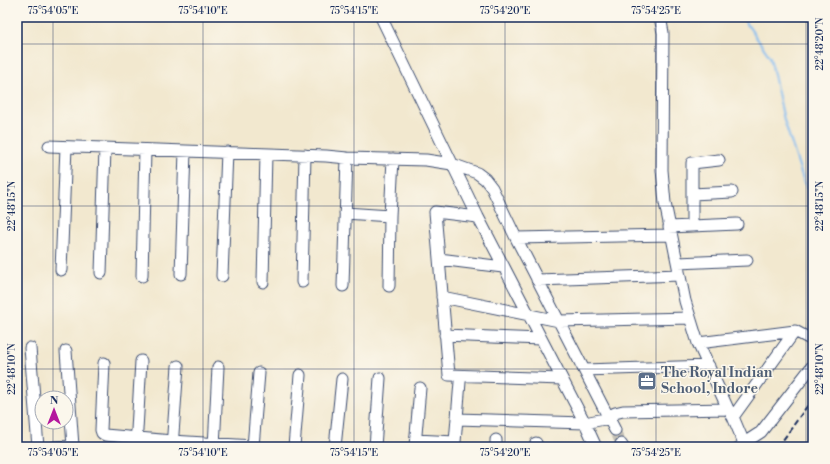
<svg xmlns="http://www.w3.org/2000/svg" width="830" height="464" font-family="'Libre Bodoni',serif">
	<rect width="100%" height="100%" fill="#fbf7ec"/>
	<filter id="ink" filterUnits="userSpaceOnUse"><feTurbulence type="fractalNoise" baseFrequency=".025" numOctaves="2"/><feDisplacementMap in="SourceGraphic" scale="8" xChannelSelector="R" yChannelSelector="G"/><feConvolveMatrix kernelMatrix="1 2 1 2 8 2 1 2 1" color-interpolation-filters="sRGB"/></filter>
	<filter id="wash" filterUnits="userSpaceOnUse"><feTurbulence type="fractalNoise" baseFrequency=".012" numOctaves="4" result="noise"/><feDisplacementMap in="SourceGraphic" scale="16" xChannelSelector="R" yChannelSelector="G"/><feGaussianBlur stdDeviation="0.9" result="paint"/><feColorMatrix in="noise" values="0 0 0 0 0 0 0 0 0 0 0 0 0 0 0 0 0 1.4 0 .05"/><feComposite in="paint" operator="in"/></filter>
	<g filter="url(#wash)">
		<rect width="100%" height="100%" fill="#f2e8cf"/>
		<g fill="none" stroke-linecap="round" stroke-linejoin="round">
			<!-- stream -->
			<path stroke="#7fbbf1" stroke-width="2" d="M742,17L770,57L784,120L804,182L813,199"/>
		</g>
	</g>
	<g filter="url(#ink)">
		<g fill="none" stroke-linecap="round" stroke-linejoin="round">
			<!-- minor-tunnel -->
			<path stroke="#c7c3b8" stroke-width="11" stroke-dasharray="11 5.5" stroke-linecap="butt" d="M615,430L621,444"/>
			<defs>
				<path id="minor" d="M381,17L478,217L585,423L596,447
					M659,17L661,22L663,33L662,170L665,203L685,301L698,343L728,409L733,417L744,443
					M49,146L326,156L347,158L426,160L452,164L477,173L485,179L492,188L516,238L615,430
					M692,194V163L719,160
					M345,213L390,216
					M478,217L435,212L449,375L562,379
					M692,226V194L732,192
					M669,227L737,224
					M516,238L671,235
					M439,259L503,267
					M678,263L747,260
					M61,270L66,147
					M101,273L105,148
					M181,274L185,151
					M142,276L145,150
					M222,276L227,152
					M537,280L680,275
					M263,282L266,154
					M302,282L305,155
					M343,286L347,158
					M389,286L390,216L393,159
					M442,297L559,321L690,318
					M445,335L541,339
					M698,343L795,331L812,340
					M30,348L38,447
					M104,363L101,430L102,433L105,435L172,441L253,446
					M584,370L709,366
					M733,417L795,331
					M457,419L585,423L609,418L615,413L623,411L728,409
					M416,440L455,442L460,382
					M621,444L623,447
					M415,446L420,388
					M55,447L73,446L66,351
					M136,447L141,361
					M172,447L178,366
					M214,447L218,367
					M253,447L259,373
					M294,447L300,375
					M335,447L342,379
					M375,447L380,378
					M496,447V440
					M536,447V443
					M740,447L744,443L761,432L813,365"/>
			</defs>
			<!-- minor casing -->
			<use href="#minor" stroke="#3b4b6f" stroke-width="13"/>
			<!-- minor -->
			<use href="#minor" stroke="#fff" stroke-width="11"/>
			<!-- rail -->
			<path stroke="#1b2f5e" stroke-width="2" stroke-dasharray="6 3" stroke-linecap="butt" d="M778,447L813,398"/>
		</g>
	</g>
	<!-- ticks -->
	<path fill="none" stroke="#1b2f5e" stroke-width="1" stroke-opacity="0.45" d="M53,17V398M203,17V447M354,17V447M505,17V447M656,17V447M806,17V447M17,44H813M17,206H813M17,369H813M53,422V447"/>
	<!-- icons -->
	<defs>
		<symbol id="office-square" viewBox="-11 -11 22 22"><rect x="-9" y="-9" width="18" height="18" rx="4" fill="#5c6f8a" stroke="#fbf7ec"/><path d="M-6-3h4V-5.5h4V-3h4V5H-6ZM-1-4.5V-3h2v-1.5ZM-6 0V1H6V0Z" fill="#fff"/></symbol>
	</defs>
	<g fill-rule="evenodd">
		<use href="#office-square" x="636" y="370" width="22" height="22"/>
	</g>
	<g text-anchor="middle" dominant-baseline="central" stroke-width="3" stroke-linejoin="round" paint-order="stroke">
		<!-- service labels -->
		<g font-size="14" font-weight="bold" fill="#4e5e75" stroke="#fbf7ec" text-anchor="start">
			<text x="661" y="373">The Royal Indian<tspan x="661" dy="16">School, Indore</tspan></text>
		</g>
	</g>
	<!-- margin -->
	<rect width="830" height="464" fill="none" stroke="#fbf7ec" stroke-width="44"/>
	<!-- north arrow -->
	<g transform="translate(54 410)"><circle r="19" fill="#fbf7ec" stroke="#a1a7b3"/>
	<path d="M0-3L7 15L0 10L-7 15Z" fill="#b5179e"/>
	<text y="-6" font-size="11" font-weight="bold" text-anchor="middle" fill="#1b2f5e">N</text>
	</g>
	<rect x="22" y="22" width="786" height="420" fill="none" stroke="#1b2f5e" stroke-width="1.5"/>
	<g font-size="10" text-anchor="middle" fill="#1b2f5e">
		<text x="53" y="14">75°54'05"E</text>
		<text x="203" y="14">75°54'10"E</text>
		<text x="354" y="14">75°54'15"E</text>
		<text x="505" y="14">75°54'20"E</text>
		<text x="656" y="14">75°54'25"E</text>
		<text transform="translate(819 44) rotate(-90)" y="4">22°48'20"N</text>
		<text transform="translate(11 206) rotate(-90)" y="4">22°48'15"N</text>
		<text transform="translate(819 206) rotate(-90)" y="4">22°48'15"N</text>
		<text transform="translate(11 369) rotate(-90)" y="4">22°48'10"N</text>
		<text transform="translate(819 369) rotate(-90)" y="4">22°48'10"N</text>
		<text x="53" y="456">75°54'05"E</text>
		<text x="203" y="456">75°54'10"E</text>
		<text x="354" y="456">75°54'15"E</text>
		<text x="505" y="456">75°54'20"E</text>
		<text x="656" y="456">75°54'25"E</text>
	</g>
</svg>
